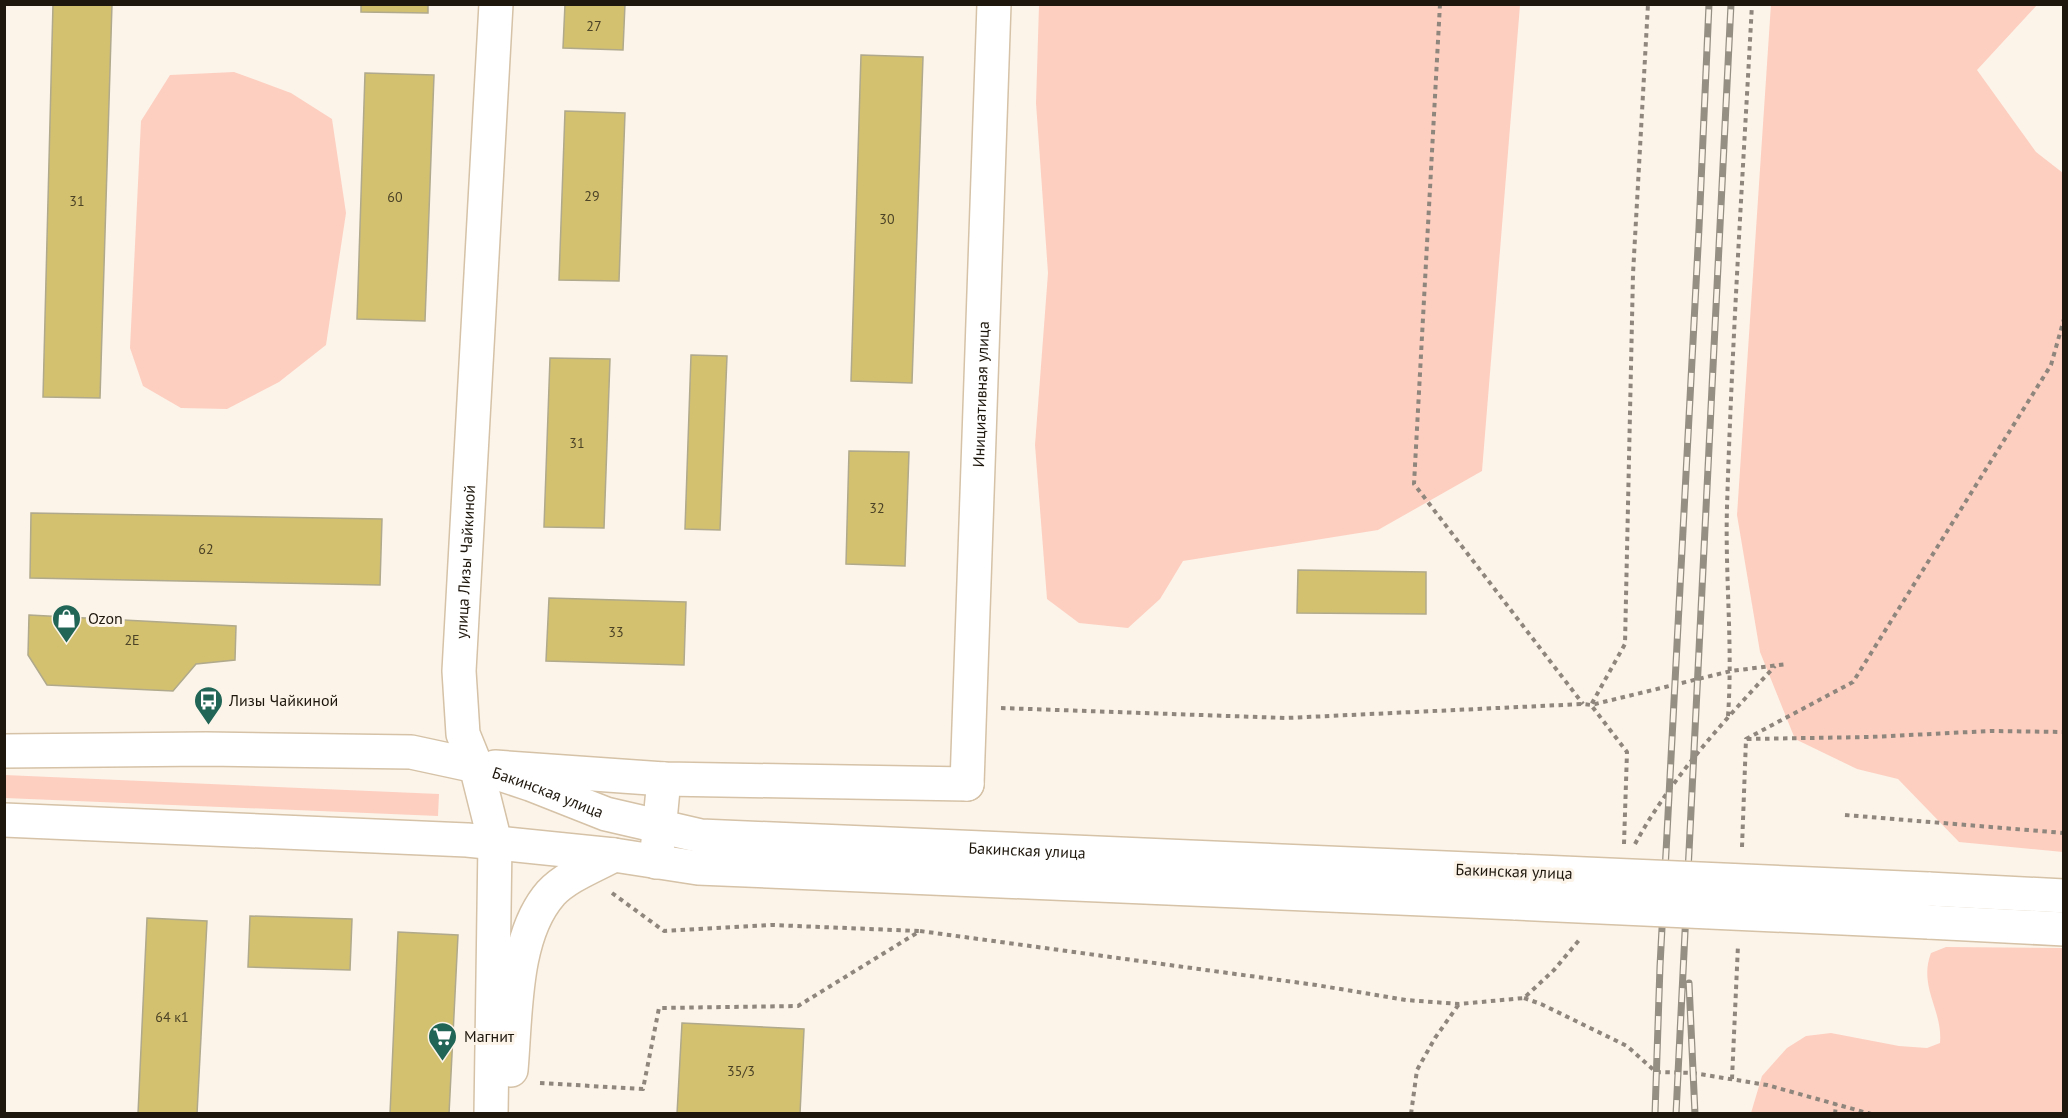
<svg xmlns="http://www.w3.org/2000/svg" width="2068" height="1118" font-family="'PT Sans',sans-serif">
	<rect width="100%" height="100%" fill="#fcf4e9"/>
	<!-- green -->
	<path fill="#fdcfc1" d="M1771,4L2037,5L1977,70L2036,152L2063,173V852L1959,842L1898,779L1857,769L1795,739L1760,652L1737,515Z
		M1039,5H1520L1482,471L1378,530L1183,561L1160,599L1128,628L1079,623L1047,599L1035,445L1048,273L1036,103Z
		M234,72L291,93L332,119L346,213L326,345L279,382L227,409L181,408L143,386L130,348L141,121L170,75Z
		M5,775L439,794L438,816L5,798Z
		M1946,947L2063,948V1113H1751L1762,1076L1787,1048L1806,1036L1831,1033L1899,1046L1927,1048L1940,1043C1943,1010 1918,987 1931,953Z"/>
	<!-- building -->
	<path fill="#d3c170" stroke="#b0a98b" stroke-width="1.5" d="M53,4H112L100,398L43,397Z
		M361,4H428V13L361,12Z
		M565,4H625L623,50L563,48Z
		M861,55L923,57L912,383L851,381Z
		M365,73L434,75L425,321L357,319Z
		M565,111L625,113L619,281L559,280Z
		M691,355L727,356L720,530L685,529Z
		M550,358L610,359L604,528L544,527Z
		M849,451L909,452L905,566L846,564Z
		M31,513L382,519L380,585L30,578Z
		M1298,570L1426,572V614L1297,613Z
		M549,598L686,602L684,665L546,661Z
		M29,615L236,626L235,660L196,664L173,691L47,685L28,655Z
		M250,916L352,919L350,970L248,967Z
		M147,918L207,921L197,1114H138Z
		M398,932L458,935L449,1114H390Z
		M682,1023L804,1029L800,1114H677Z"/>
	<g fill="none" stroke-linecap="round" stroke-linejoin="round">
		<defs>
			<g id="minor">
				<path id="s1" d="M476,766L463,734L459,671L496,4"/>
				<path id="s2" d="M967,784L994,4"/>
				<path d="M656,862L664,779"/>
			</g>
			<path id="tertiary" d="M495,767L664,779L967,784"/>
			<g id="secondary">
				<path id="s3" d="M4,751L206,749L411,752L476,766L530,784L606,814L701,836L1516,871"/>
				<path d="M476,766L495,842L491,1114"/>
				<path d="M4,820L467,840L614,855L698,868L1516,903"/>
				<path d="M1928,889L2064,896"/>
				<path d="M1928,922L2064,929"/>
				<path d="M511,1070C516,1015 513,936 551,893C567,876 594,866 614,855"/>
			</g>
		</defs>
		<!-- minor casing -->
		<use href="#minor" stroke="#d5c2a7" stroke-width="36"/>
		<!-- tertiary casing -->
		<use href="#tertiary" stroke="#d5c2a7" stroke-width="36"/>
		<!-- secondary casing -->
		<use href="#secondary" stroke="#d5c2a7" stroke-width="36"/>
		<!-- path -->
		<path stroke="#8f877d" stroke-width="4" stroke-dasharray="4.5 4.5" stroke-linecap="butt" d="M1440,4L1414,484L1583,704
			M1001,708L1286,718L1583,704L1591,705L1731,671L1787,664
			M1728,716C1733,646 1725,577 1727,507C1732,340 1743,172 1752,4
			M1747,739L1870,737L1990,731L2064,732
			M1845,815L2064,833
			M1624,844L1627,752L1591,705L1625,644L1633,274L1648,4
			M1635,844C1671,778 1724,721 1775,666
			M1742,847L1746,739L1853,682L2051,365L2064,319
			M612,893L664,931L772,925L919,931
			M1524,998L1541,1004L1627,1046L1656,1072L1693,1073L1767,1085L1871,1114
			M1732,1079L1738,945
			M540,1083L643,1089L659,1008L798,1006L920,931L1316,985L1406,1000L1459,1004L1524,998L1554,970L1580,939
			M1411,1114L1417,1070L1435,1038L1459,1004
			M1835,1114L1836,1104"/>
		<!-- minor -->
		<use href="#minor" stroke="#fff" stroke-width="33"/>
		<!-- tertiary -->
		<use href="#tertiary" stroke="#fff" stroke-width="33"/>
		<!-- secondary -->
		<use href="#secondary" stroke="#fff" stroke-width="33"/>
		<defs>
			<path id="rail" d="M1689,983L1695,1114
				M1655,1114L1660,966L1699,228L1709,4
				M1676,1114L1731,4"/>
		</defs>
		<!-- rail casing -->
		<use href="#rail" stroke="#958e83" stroke-width="7"/>
		<!-- rail -->
		<use href="#rail" stroke="#fcf4e9" stroke-width="4.5" stroke-dasharray="14" stroke-linecap="butt"/>
		<defs>
			<path id="secondary-bridge" d="M1516,871L1928,889
				M1516,903L1928,922"/>
		</defs>
		<!-- secondary-bridge casing -->
		<use href="#secondary-bridge" stroke="#d5c2a7" stroke-width="36" stroke-linecap="butt"/>
		<!-- secondary-bridge -->
		<use href="#secondary-bridge" stroke="#fff" stroke-width="33"/>
	</g>
	<!-- icons -->
	<defs>
		<symbol id="shop-pin" viewBox="-11 -11 22 30"><path d="M0 17L-7.5 6A9.5 9.5 0 1 1 7.5 6Z" fill="#206556" stroke="#fcf4e9"/><path d="M-5-2.5h2.3a2.7 3.5 0 0 1 5.4 0H5L5.5 6h-11ZM-1.5-2.5h3a1.5 2.3 0 0 0-3 0Z" fill="#fff"/></symbol>
		<symbol id="bus-pin" viewBox="-11 -11 22 30"><path d="M0 17L-7.5 6A9.5 9.5 0 1 1 7.5 6Z" fill="#206556" stroke="#fcf4e9"/><path d="M-5-6H5V4H4V6H2V4H-2V6H-4V4H-5ZM-3.5-4V0h7V-4ZM-3.5 1.2v1.5H-2V1.2ZM2 1.2v1.5H3.5V1.2Z" fill="#fff"/></symbol>
		<symbol id="supermarket-pin" viewBox="-11 -11 22 30"><path d="M0 17L-7.5 6A9.5 9.5 0 1 1 7.5 6Z" fill="#206556" stroke="#fcf4e9"/><path d="M-6-5.5h2.5l.6 2H6L4.5 2H-2.5L-4.4-4H-6ZM-1.5 3.2a1.3 1.3 0 1 0 .1 0ZM3 3.2a1.3 1.3 0 1 0 .1 0Z" fill="#fff"/></symbol>
	</defs>
	<g fill-rule="evenodd">
		<use href="#shop-pin" x="50" y="602" width="33" height="45"/>
		<use href="#bus-pin" x="192" y="684" width="33" height="45"/>
		<use href="#supermarket-pin" x="426" y="1020" width="33" height="45"/>
	</g>
	<g text-anchor="middle" dominant-baseline="central" stroke-width="6" stroke-linejoin="round" paint-order="stroke">
		<!-- number labels -->
		<g font-size="14" fill="#4b4226">
			<text x="594" y="26">27</text>
			<text x="592" y="196">29</text>
			<text x="395" y="197">60</text>
			<text x="77" y="201">31</text>
			<text x="887" y="219">30</text>
			<text x="577" y="443">31</text>
			<text x="877" y="508">32</text>
			<text x="206" y="549">62</text>
			<text x="616" y="632">33</text>
			<text x="132" y="640">2Е</text>
			<text x="172" y="1017">64 к1</text>
			<text x="741" y="1071">35/3</text>
		</g>
		<!-- street labels -->
		<g font-size="16" fill="#1e170d" stroke="#fcf4e9">
			<text stroke="none"><textPath href="#s2" startOffset="390">Инициативная улица</textPath></text>
			<text stroke="none"><textPath href="#s1" startOffset="207">улица Лизы Чайкиной</textPath></text>
			<text stroke="none"><textPath href="#s3" startOffset="550">Бакинская улица</textPath></text>
			<text stroke="none"><textPath href="#s3" startOffset="1036">Бакинская улица</textPath></text>
			<text transform="translate(1514 871) rotate(2)">Бакинская улица</text>
		</g>
		<!-- poi labels -->
		<g font-size="16" fill="#1e170d" stroke="#fcf4e9" text-anchor="start">
			<text x="88" y="618">Ozon</text>
			<text x="229" y="700">Лизы Чайкиной</text>
			<text x="464" y="1036">Магнит</text>
		</g>
	</g>
	<!-- border -->
	<rect width="2068" height="1118" fill="none" stroke="#1e170d" stroke-width="12"/>
</svg>
